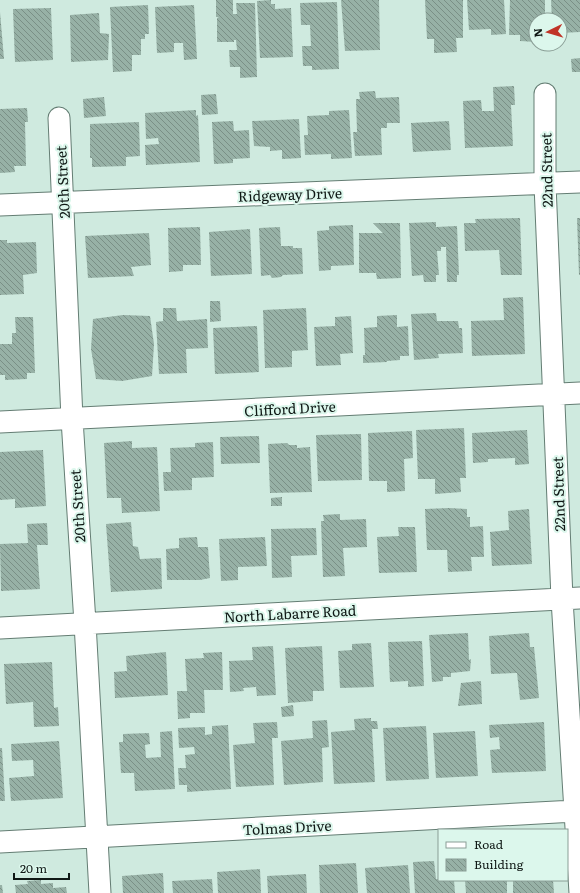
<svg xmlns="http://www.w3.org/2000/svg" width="580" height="893" font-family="Literata,serif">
	<defs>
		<pattern id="building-back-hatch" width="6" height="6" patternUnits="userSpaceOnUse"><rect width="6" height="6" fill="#97b1a6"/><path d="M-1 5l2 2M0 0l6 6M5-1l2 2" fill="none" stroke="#7a8f86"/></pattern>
	</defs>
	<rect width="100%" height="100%" fill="#cfeadf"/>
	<!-- building -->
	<path fill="url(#building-back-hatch)" d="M216,0H233V14H237L236,3H255L257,77L240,78V67H230L229,50H237L236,40H234V42H217V18L219,17H216Z
		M271,0V4H275V9L291,8L293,57L260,58L257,1Z
		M341,0H379L380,50L345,51Z
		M425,0H463V38H456L457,52L434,53V39H427Z
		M467,0H504L506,34L491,35V29L469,30Z
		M510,0H545V20H536V42L520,41V35H509Z
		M551,0H580V32L560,33V20H552Z
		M337,2L339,69L312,70V66H303L302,46H311L310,25H301L300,3Z
		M148,5L149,34H145V39H141V55H132V71L113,72L110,7Z
		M194,5L197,59L184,60L183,43H174V52L157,53L155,7Z
		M51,8L53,60L15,62L13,9Z
		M0,12L4,59H0Z
		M99,13L100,33L109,34L108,60L71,62L70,15Z
		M580,58V72H572L571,59Z
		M514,86L515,105H511L513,146L465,148L463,101L481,100L482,111H494L493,87Z
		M375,91L376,98L399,97L400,123H387V128H381L382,155L355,156L353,132H357L356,99H360L359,92Z
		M216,94L218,114L202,115L201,95Z
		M104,97L106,116L84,118L83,99Z
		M27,108L28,122H25L26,166H14L15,172L0,173V109Z
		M196,110V116L198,115L200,162L146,165L145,145L159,144L158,138L146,139L145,113Z
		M349,110L352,158L331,159V154L305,155L304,135H308L307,116L329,115V111Z
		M299,119L301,158L282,159V150L270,151V147L254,146L252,121Z
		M233,121L234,131L249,130L250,158L233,159V163L214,164L212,122Z
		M449,121L451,150L413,152L411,123Z
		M139,122L140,156L126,157V166L92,167V158H90V124Z
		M520,218L522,275H501L499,250L465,251L464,223H476L475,219Z
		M577,218H580V275H579Z
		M436,222V227L457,226L459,275H457V282H447L446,247H441V251H437L439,275H436V282H424L423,275L412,276L409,223Z
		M373,223H400L401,278L377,279L376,273H359V233H383Z
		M353,225L354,265L331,266V270L319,271L317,231L329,230V226Z
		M200,227L201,265H183V271L169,272L168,228Z
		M280,227L281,246H293V248H302L303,274L283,275L281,277L272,278L270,275L261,276L259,228Z
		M250,229L252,274L211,276L209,232Z
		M149,233L151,265L131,267L134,276L88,278L85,236Z
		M0,240H7V243L36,242L37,273L23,275L24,294L0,295Z
		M523,297L525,354L472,356L471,321L504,320L503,298Z
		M210,301H220L221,321L210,322Z
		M163,308H176L177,321L207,319L208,348L186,349L187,373L159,374L156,322L163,321Z
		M306,308L308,350L292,351V367L265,368L263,310Z
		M436,313L437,321H458L459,328H462L463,353L438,354L439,358L414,360L411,314Z
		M123,315L150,316L154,344L152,376L122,381L96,379L91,349L93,319Z
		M397,315V327L408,326L409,356H400V360L387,361V362L363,363V355H365L364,328L377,327V316Z
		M351,316L353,353L340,354L341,365L316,366L314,327L335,326V317Z
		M15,317H33L35,373H27V379L5,380V375H0V344H12V333H16Z
		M257,326L259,372L215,374L213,328Z
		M464,428L466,478H460L461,492L435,494V479H418L416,430Z
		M527,430L529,464L515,465V458L488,459V462L473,463L472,433Z
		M412,431L413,458L404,459L405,491L387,492V481H369L368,433Z
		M361,434L362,480L318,481L316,435Z
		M259,436L260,463L221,464L220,437Z
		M132,441V448L157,447L160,511L122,513L121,498H107L104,443Z
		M213,442L214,477L192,478V490L164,491L163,472H171L170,448L195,447V443Z
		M287,443L289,445H297V448L310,447L312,492L270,493L268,444Z
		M43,450L46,506L15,508V499L0,500V452Z
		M282,497V506H271V498Z
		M449,508L467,509V517H470V527L483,526L484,557H471L472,571L448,572L447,550H427L425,509Z
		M529,509L532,564L492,566L490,532L509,530L508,511Z
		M340,514V520L366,519L367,547L343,548L345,576L323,577L321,521H324L323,515Z
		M131,522L133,546L138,547L140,559L161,558L162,589L111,592L106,524Z
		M47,523L48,545H37L40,589L1,591L0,544L28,543L27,524Z
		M398,527H415L417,572L379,573L377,537L399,536Z
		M316,528L317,555L291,556L292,577L272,578L271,529Z
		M197,537L198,547H208L210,578L200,580H167L166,549L179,548V538Z
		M265,537L267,566L238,567V580L221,581L219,539Z
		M468,633L469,660L471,659L470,671L451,673V677H443V681L432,682L429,635Z
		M529,633L530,647H534L539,698L520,700L517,673L491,674L489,636Z
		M422,641L424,686L408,687V681L390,682L388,642Z
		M371,643L374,687L340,688L338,651L352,650V644Z
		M273,646L276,695L257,696L256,687L243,688L244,691L230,692L229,661L253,660L252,647Z
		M322,646L324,691H313V701L288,703L285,648Z
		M166,652L168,695L115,698L114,672L127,671L126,656Z
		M222,652L223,690H204L205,713H190V718L178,719L177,691H187L185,659L204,658L203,653Z
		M52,662L54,708L58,707L59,726L34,727L33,702L6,704L4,664Z
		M481,681L482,704L458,706L461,683Z
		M293,705L294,716L282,717L281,707Z
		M371,718V721H377L378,729H372L375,782L334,784L331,732L355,730L354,719Z
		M327,720L329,747L322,748L323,782L284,785L281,741L313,738L312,721Z
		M277,722L278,738H272L274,785L236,787L233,745L255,743L253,723Z
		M544,722L546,771L492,773L490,750L500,749L499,737L490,738L489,725Z
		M228,725L231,789L187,792V785H179L178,768H186L185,755L195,754L194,747L179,748L178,728L205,727V735L212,734V726Z
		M426,726L429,779L386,781L383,728Z
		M172,731L175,789L135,791L134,773H121L119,742H123V734L149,733L150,744L145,745L146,758L161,757L160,732Z
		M475,731L478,776L436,778L433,733Z
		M59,741L63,798L11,801L9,778L34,776L33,760L12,761L11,744Z
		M0,748H2L5,801H0Z
		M434,861L436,879L454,880L455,893H415L413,862Z
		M356,863L358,893H320L319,865Z
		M408,865L410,893H367L365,868Z
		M260,869L261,893H218L217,872Z
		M163,873L164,893H123L122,876Z
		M306,874L307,893H268L267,876Z
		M212,879L213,893H173L172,881Z
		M41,880V884L53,883V888L66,887L67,893H16L15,885L28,884L27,881Z
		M465,880H507V893H466Z
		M513,880H553L554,893H513Z
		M0,885H2L3,893H0Z"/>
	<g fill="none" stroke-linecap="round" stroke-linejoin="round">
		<defs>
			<path id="street" d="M545,94V184L562,599L580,893
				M59,118L72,419L85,623L100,893
				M0,205L580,182
				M0,422L580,393
				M0,628L580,598
				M0,842L575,811"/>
		</defs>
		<!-- street casing -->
		<use href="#street" stroke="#647d73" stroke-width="23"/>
		<!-- street -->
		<use href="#street" stroke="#fff" stroke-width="21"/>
	</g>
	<g text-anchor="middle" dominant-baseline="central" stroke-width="4" stroke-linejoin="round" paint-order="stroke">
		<!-- street labels -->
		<g font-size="14" fill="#0f1815" stroke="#dcf7ec">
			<text transform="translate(546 170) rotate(-91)">22nd Street</text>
			<text transform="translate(62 182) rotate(-93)">20th Street</text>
			<text transform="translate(290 194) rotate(-2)">Ridgeway Drive</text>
			<text transform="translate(290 408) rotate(-3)">Clifford Drive</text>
			<text transform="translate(558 494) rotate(-92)">22nd Street</text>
			<text transform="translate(77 506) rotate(-94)">20th Street</text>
			<text transform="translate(290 613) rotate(-3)">North Labarre Road</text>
			<text transform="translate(287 827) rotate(-3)">Tolmas Drive</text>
		</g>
	</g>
	<!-- legend -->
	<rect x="438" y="829" width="130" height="52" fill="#dcf7ec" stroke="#8a9e96"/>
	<rect x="446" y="842" width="20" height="6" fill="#ffffff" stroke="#8a9e96"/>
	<text x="474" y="849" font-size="12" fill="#0f1815">Road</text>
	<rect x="446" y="859" width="20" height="12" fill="url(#building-back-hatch)" stroke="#8a9e96"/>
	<text x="474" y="869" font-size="12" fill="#0f1815">Building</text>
	<!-- north arrow -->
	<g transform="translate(548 32) rotate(265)"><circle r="19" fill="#dcf7ec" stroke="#8a9e96"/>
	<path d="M0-3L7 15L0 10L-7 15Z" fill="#c03327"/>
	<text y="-6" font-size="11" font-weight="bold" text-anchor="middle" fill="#0f1815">N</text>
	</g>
	<!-- scale -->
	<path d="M14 873v6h55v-6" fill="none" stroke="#0f1815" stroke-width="2"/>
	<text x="20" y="873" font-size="12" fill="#0f1815" stroke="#dcf7ec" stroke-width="3" paint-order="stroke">20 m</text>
</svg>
